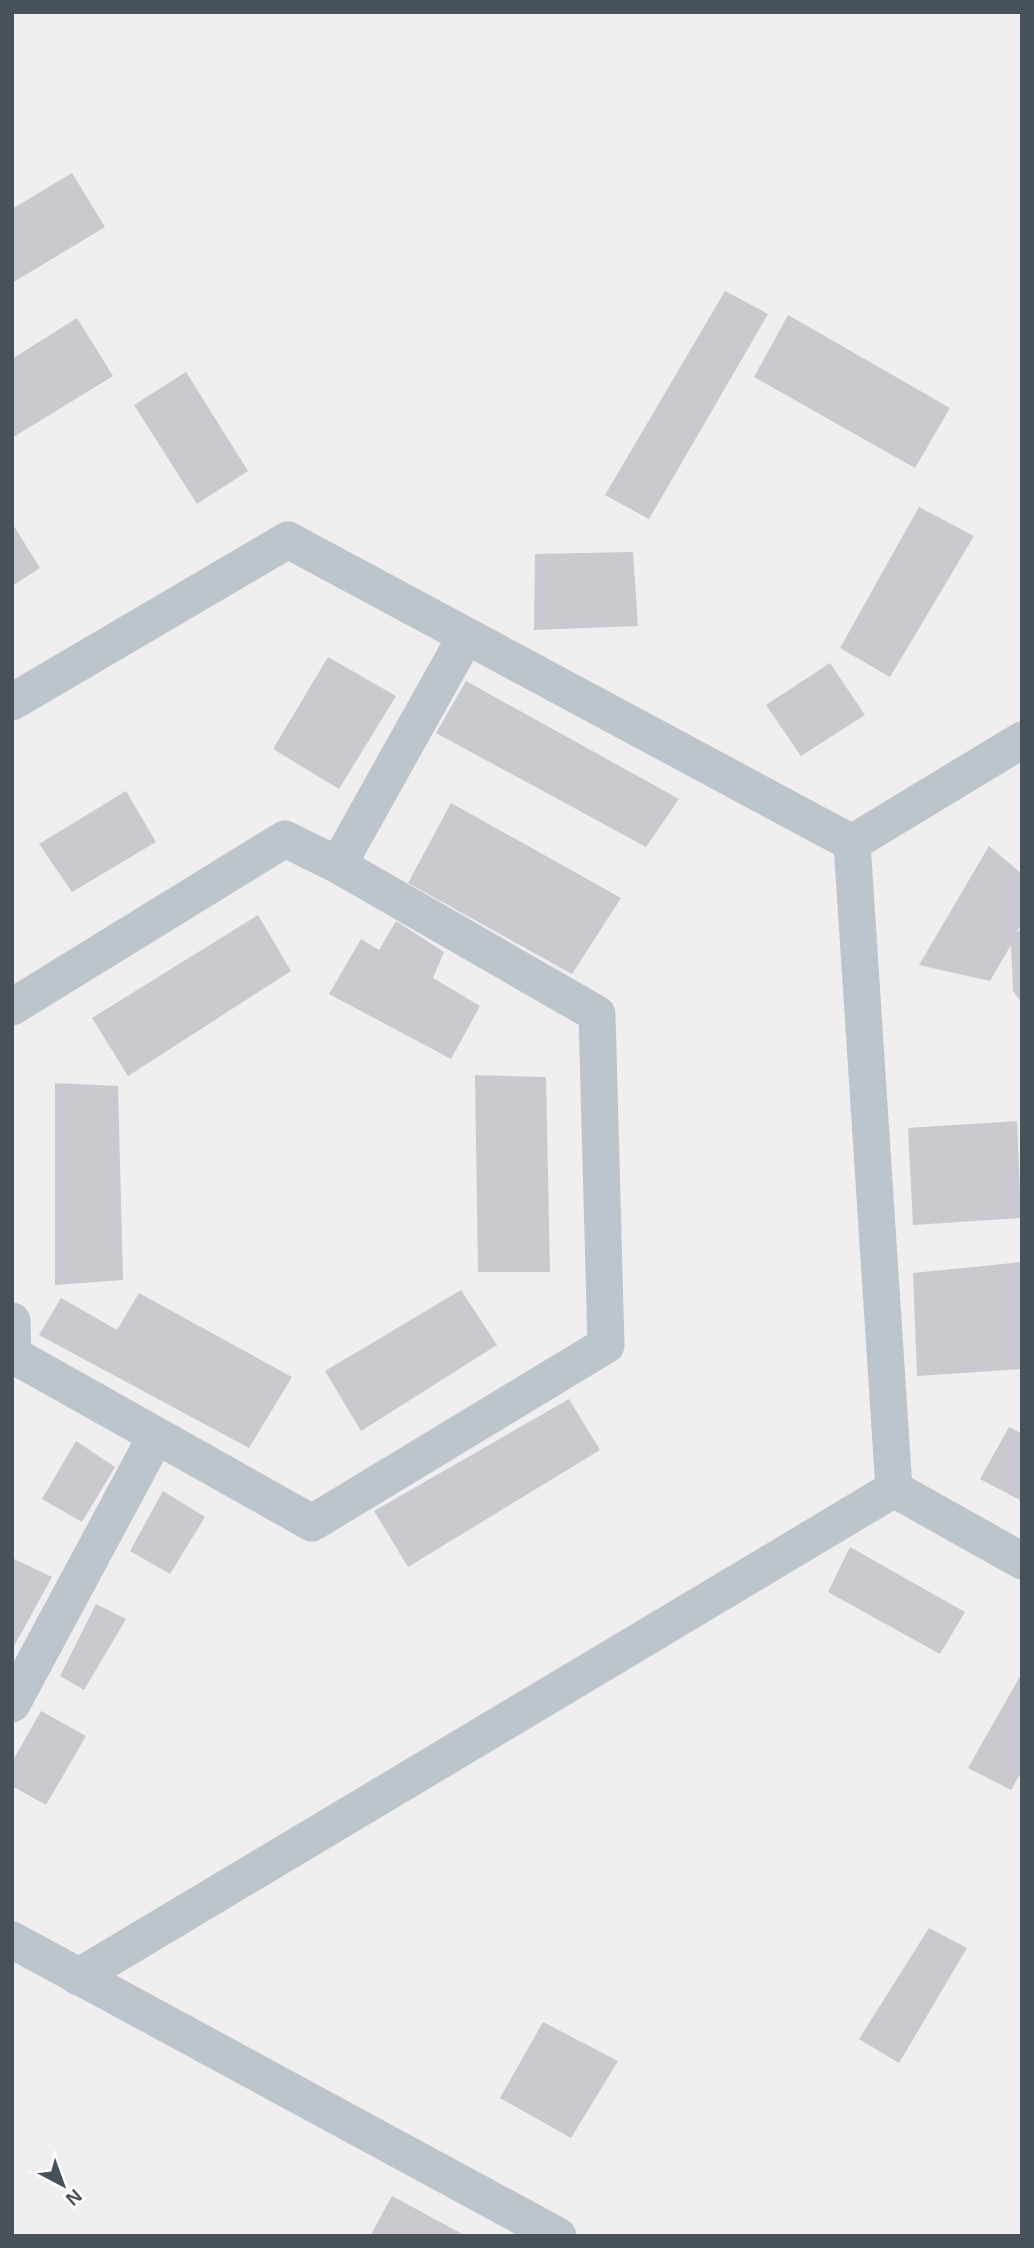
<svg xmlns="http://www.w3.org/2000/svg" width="1034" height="2248" font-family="Arial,sans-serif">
	<rect width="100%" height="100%" fill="#f0eeee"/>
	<!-- building -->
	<path fill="#c8cad0" d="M72,173L105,227L12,283V209Z
		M725,291L768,314L649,519L605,495Z
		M788,315L950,408L915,468L754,377Z
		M77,318L113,376L12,438V359Z
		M186,372L248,471L197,504L134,405Z
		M919,507L974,536L890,677L840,648Z
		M12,523L40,568L12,586Z
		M633,552L638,626L534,630L535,554Z
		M328,657L396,696L339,789L273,749Z
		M830,663L865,715L801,756L766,705Z
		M466,681L679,799L646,847L436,733Z
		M126,791L156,842L72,892L39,844Z
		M451,803L621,898L572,974L408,883Z
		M989,846L1022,874V924L1016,932L1022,929V1003L1013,991L1011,945L990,981L919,965Z
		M258,915L291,971L128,1076L92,1018Z
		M396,921L444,952L433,978L480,1006L451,1059L329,994L361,939L379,950Z
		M475,1075L546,1077L550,1272H478Z
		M55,1083L118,1086L123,1280L55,1285Z
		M1017,1121L1021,1218L913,1225L908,1128Z
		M1022,1262V1369L917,1376L913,1273Z
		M461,1290L497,1345L361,1431L325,1371Z
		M139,1293L292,1377L249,1448L39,1335L61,1298L117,1330Z
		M569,1399L600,1450L408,1567L374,1511Z
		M1009,1427L1022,1434V1501L980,1479Z
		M76,1441L115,1467L82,1522L42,1499Z
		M163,1491L205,1517L170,1574L130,1551Z
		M850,1547L965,1612L940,1654L828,1592Z
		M12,1558L52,1577L12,1650Z
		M96,1604L126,1619L84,1690L60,1676Z
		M1022,1673V1771L1011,1790L968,1768Z
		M41,1711L86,1736L46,1805L12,1786V1762Z
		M929,1928L967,1948L899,2063L859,2039Z
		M543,2022L618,2061L571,2138L500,2098Z
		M392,2196L466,2236H370Z"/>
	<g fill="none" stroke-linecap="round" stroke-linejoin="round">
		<!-- minor -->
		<path stroke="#bdc5cc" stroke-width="37" d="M12,702L288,540L852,843L1022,740
			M852,843L894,1489L1022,1561
			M338,865L466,636
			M12,1007L285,839L338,865L597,1014L606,1345L312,1523L13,1355L12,1321
			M12,1704L156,1436
			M12,1940L558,2236
			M78,1977L894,1489"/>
	</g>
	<!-- border -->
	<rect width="1034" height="2248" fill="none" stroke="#475159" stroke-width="28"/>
	<!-- north arrow -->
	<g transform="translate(63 2185) rotate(139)" stroke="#ffffff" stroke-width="5" paint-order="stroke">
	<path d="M0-5L12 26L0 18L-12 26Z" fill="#475159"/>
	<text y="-10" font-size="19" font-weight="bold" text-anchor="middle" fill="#475159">N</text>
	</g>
</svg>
